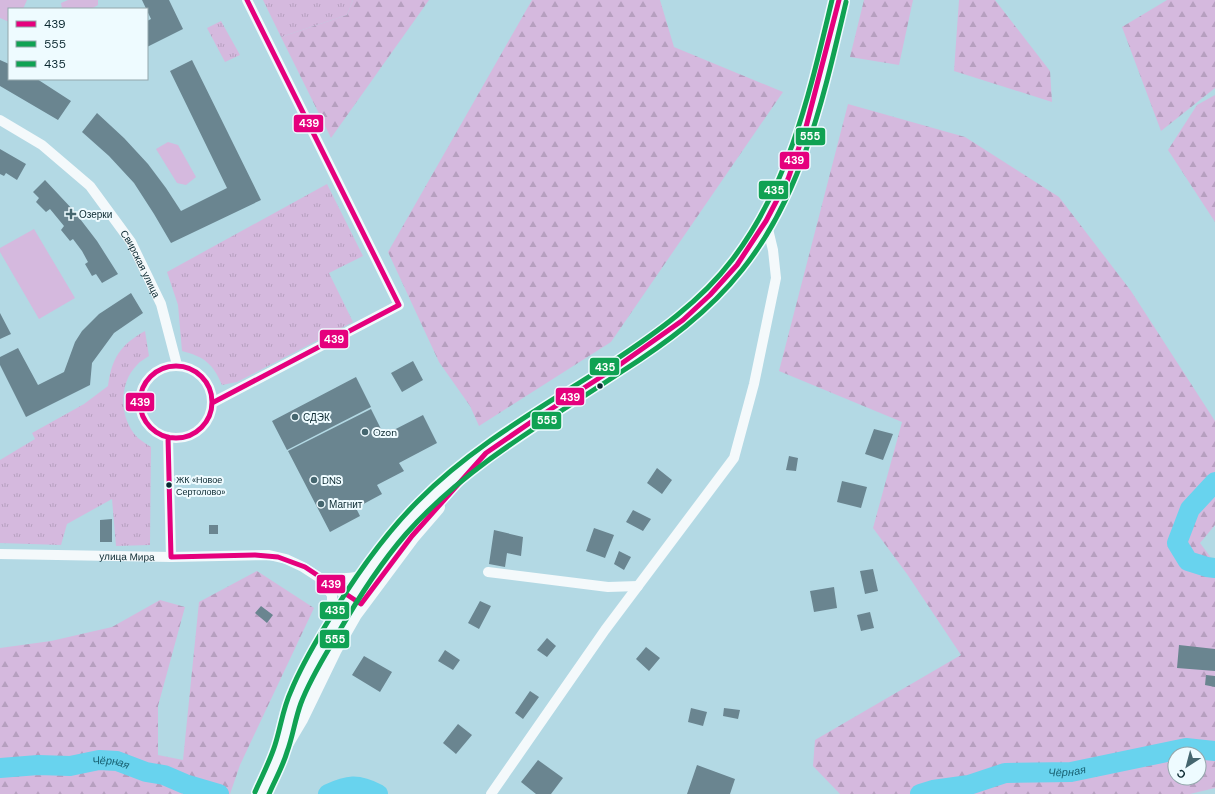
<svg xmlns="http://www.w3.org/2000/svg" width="1215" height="794" font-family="'DM Sans',sans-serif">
	<defs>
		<pattern id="grass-tufts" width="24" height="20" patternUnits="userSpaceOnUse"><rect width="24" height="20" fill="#d5b9de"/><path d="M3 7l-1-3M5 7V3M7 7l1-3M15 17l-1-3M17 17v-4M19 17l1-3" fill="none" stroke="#b69fbf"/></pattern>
		<pattern id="forest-firs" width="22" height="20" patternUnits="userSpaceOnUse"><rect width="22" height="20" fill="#d5b9de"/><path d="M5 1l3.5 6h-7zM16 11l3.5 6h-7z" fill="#b69fbf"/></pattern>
	</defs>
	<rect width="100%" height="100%" fill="#b3d9e4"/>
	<!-- grass -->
	<path fill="url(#grass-tufts)" d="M263,0H353L347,15L281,37Z
		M221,21L240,55L225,62L207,28Z
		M327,184L363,256L329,273L353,322L237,382L222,385C213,364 205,357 182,351L178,305L167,272Z
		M145,331L149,356C145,359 140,361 137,365C118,384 119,419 138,438C142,441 146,444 151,447L150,545L116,546L112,499L67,524L61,545L0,543V460L35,439L32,433L84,404L108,386C112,358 120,345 145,331Z"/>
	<!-- forest -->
	<path fill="url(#forest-firs)" fill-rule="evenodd" d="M353,0H429L331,138L281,37L347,15Z
		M532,0H660L674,47L783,92L611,342L479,426L470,406L439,362L388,252Z
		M864,0H913L899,65L850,57Z
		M959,0H995L1050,71L1052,102L954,71Z
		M1167,0H1215V88L1161,131L1122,27Z
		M1215,95V222L1168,150L1197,105Z
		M848,104L965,137L1059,197L1131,291L1215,421V525L1200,543L1215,563V788L1190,794H840L813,766L815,740L961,655L907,574L873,528L902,422L779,371ZM1175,754H1199V778H1175Z
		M257,571L314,608L240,765L230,794H0V648L51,641L112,627L160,600L185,607L158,706V755L183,760L199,602Z"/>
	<!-- park -->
	<path fill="#d5b9de" d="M0,0H27L23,9H9V22L0,18Z
		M68,0H98V5L91,9H62L61,3Z
		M168,142L178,145L196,177L186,185L177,183L156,149Z
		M34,229L75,298L39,319L0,252V248Z"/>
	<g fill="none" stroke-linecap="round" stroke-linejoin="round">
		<!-- river -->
		<g stroke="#68d3ee" stroke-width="20">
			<path d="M1215,482L1190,509L1177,543L1188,561L1207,567L1215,568"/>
			<path id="s1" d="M0,768L38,765L70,766L99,760L117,761L146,772L164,775L185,784L219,794"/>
			<path d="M328,794C348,785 357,783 378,794"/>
			<path id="s2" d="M920,794L933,790L969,785L1005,773L1071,772L1186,748L1215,751"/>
		</g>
	</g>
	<!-- building -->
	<path fill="#6a8590" d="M142,0H169L183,29L147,47V21L151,19Z
		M0,60L9,64V79H37L71,101L58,120L0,86Z
		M192,60L261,200L171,243L154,214L134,183L109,156L82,132L97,113L124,138L148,164L166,188L181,211L227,188L170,71Z
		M0,149L26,164L17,180L6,173L4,176L0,174Z
		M45,180L74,211L97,241L118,274L102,283L96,274L92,276L85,264L88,262L82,251L73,239L70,241L61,230L64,226L50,209L46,212L36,202L39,198L33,192Z
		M131,293L143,313L114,333L92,363L90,385L26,417L0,365V357L18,348L38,385L64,372L75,342L82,331L99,314Z
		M0,313L11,334L0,339Z
		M413,361L423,380L402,392L391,373Z
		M356,377L371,407L287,450L272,421Z
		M371,409L384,435L423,415L437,443L399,463L404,471L377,485L382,494L356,508L360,516L330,532L288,451Z
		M874,429L893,434L883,460L865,454Z
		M789,456L798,458L796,471L786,470Z
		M657,468L672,480L662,494L647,483Z
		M842,481L867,487L861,508L837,502Z
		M633,510L651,519L643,531L626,522Z
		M112,519V542H100V520Z
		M209,525H218V534H209Z
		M594,528L614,535L605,558L586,551Z
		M494,530L523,537L521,556L507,553L505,567L489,564Z
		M619,551L631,557L624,570L614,564Z
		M873,569L878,591L865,594L860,571Z
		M834,587L837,608L814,612L810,591Z
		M480,601L491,606L479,629L468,623Z
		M261,606L273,615L267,623L255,613Z
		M870,612L874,628L861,631L857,615Z
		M547,638L556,646L547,657L537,650Z
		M1179,645L1215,649V671L1177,668Z
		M646,647L660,658L649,671L636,659Z
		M445,650L460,660L453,670L438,661Z
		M364,656L392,672L380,692L352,675Z
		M1206,675L1215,676V687L1205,685Z
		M530,691L539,697L523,719L515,713Z
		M691,708L707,712L703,726L688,722Z
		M724,708L740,710L738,719L723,716Z
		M458,724L472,735L456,754L443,743Z
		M538,760L563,778L551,794H536L521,782Z
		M697,765L735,779L730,794H687Z"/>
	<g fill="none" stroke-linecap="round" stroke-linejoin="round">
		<!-- minor -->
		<g stroke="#f4f9fb" stroke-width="10">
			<path id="s3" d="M0,120L42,145L90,186L131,242L161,304L177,365"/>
			<circle cx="176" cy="402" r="36"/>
			<path d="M212,403L399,305L247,0"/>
			<path d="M168,437L171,557"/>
			<path id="s4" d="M0,554L171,557L269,555L286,559L303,567L354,600"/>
			<path d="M488,572L608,587L638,586"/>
			<path d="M322,578C337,579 350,579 364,575"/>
			<path d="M322,581L332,595V614L328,625"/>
			<path d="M491,794L605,630L734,458L754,384L776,278L773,250L766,221"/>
		</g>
		<!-- primary -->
		<path stroke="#f4f9fb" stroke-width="16" d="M281,751C284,738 286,725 290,713C299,685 314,659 329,634C340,614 351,594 364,576C385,545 411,516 438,491C467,465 502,440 536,419C606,373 682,332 736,266C798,191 817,92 839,0
			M262,794L281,751L300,719L334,649L354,614L412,536L437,507"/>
		<defs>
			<path id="bus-1" d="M140 402a36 36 0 1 1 72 0a36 36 0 1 1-72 0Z
				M212,403L399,305L247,0
				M168,437L171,557
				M171,557L255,555L278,557L305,567L361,604L412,536L486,453L534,420L618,366L683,320L710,295L737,265L766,221L788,179L806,127L839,0"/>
			<path id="bus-2" d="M269,794C275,780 283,766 287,752C293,736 295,719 301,703C310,679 324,657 337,635C357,600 379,565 406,534C466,466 546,422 621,372C665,344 709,312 742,270C803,194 824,95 846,2"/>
			<path id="bus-3" d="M255,792C262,776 270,761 275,745C281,726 283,708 291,691C300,669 312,648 324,628C351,582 380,539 418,501C474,444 546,405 612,362C656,333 701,301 732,260C790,184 810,91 832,0"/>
		</defs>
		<!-- bus-1 casing -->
		<use href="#bus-1" stroke="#eefbff" stroke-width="8"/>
		<!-- bus-2 casing -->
		<use href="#bus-2" stroke="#eefbff" stroke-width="8"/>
		<!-- bus-3 casing -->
		<use href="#bus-3" stroke="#eefbff" stroke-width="8"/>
		<!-- bus-1 -->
		<use href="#bus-1" stroke="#e5007d" stroke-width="5"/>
		<!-- bus-2 -->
		<use href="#bus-2" stroke="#10a253" stroke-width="5"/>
		<!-- bus-3 -->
		<use href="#bus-3" stroke="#10a253" stroke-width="5"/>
	</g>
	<!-- markers -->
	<g fill="#45666f" stroke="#eefbff" stroke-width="1.5">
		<path d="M69 208h4v4h4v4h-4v4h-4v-4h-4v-4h4z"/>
		<circle cx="295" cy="417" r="4"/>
		<circle cx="365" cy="432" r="4"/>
		<circle cx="314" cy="480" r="4"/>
		<circle cx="321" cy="504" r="4"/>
	</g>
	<g fill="#0a2830" stroke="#eefbff" stroke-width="1.5">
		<circle cx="600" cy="386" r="3.5"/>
		<circle cx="169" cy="485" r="3.5"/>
	</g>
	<g text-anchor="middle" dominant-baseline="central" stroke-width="4" stroke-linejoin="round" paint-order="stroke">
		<!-- bus labels -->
		<g font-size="9" fill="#0a2830" stroke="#eefbff" text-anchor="start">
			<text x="176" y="480">ЖК «Новое<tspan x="176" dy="12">Сертолово»</tspan></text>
		</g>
		<!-- poi labels -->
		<g font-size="10" fill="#0a2830" stroke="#eefbff" text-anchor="start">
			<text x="79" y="214">Озерки</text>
			<text x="303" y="417">СДЭК</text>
			<text x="373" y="432">Ozon</text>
			<text x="322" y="480">DNS</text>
			<text x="329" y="504">Магнит</text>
		</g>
		<!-- street labels -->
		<g font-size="10" fill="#0a2830" stroke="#eefbff">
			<text stroke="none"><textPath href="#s3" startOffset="205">Свирская улица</textPath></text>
			<text stroke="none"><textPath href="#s4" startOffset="127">улица Мира</textPath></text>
		</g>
		<!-- water labels -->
		<g font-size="11" font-style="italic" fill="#196273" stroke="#eefbff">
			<text stroke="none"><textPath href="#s1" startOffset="112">Чёрная</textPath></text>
			<text stroke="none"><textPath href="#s2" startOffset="150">Чёрная</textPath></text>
		</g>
	</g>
	<g stroke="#eefbff" stroke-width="1.5">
		<rect x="293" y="114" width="31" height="19" rx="4" fill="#e5007d"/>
		<rect x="795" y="127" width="31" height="19" rx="4" fill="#10a253"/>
		<rect x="779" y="151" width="31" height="19" rx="4" fill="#e5007d"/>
		<rect x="758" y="180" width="31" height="20" rx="4" fill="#10a253"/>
		<rect x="319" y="329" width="30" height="20" rx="4" fill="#e5007d"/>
		<rect x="589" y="357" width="31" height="19" rx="4" fill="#10a253"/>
		<rect x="555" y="387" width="30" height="19" rx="4" fill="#e5007d"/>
		<rect x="125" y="392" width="30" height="20" rx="4" fill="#e5007d"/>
		<rect x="531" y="411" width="31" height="19" rx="4" fill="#10a253"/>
		<rect x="316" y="574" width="30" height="20" rx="4" fill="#e5007d"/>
		<rect x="319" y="601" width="31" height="19" rx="4" fill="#10a253"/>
		<rect x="319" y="629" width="31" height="20" rx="4" fill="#10a253"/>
	</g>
	<g font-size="11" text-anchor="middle" font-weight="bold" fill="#fff">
		<text x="309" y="127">439</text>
		<text x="810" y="140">555</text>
		<text x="794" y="164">439</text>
		<text x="774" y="194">435</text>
		<text x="334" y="343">439</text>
		<text x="605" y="371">435</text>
		<text x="570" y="401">439</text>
		<text x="140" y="406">439</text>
		<text x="547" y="424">555</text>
		<text x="331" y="588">439</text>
		<text x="335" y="614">435</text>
		<text x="335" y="643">555</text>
	</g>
	<!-- legend -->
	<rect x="8" y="8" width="140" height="72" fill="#eefbff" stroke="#93a7ac"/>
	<rect x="16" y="21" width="20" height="6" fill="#e5007d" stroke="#93a7ac"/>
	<text x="44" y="28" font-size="12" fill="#0a2830">439</text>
	<rect x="16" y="41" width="20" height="6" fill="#10a253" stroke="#93a7ac"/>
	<text x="44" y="48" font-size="12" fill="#0a2830">555</text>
	<rect x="16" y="61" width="20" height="6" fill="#10a253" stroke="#93a7ac"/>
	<text x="44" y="68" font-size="12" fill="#0a2830">435</text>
	<!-- north arrow -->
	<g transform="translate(1187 766) rotate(216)"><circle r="19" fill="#eefbff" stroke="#93a7ac"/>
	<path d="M0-3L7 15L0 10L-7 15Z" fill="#45666f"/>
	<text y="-6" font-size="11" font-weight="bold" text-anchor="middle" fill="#0a2830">С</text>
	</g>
</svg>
